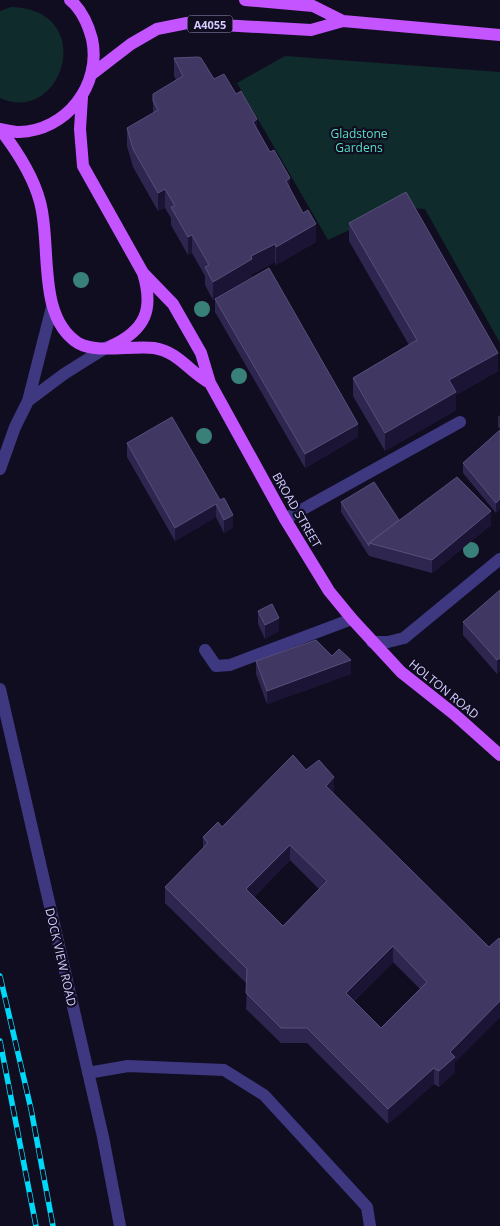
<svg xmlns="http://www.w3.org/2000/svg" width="500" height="1226" viewBox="0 0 500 1226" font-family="'Open Sans',sans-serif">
<rect width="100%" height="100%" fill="#110d21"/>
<path fill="#102b2b" d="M11,7C99,9 63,127 0,98V11Z
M285,56L500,72V343L425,209L398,207L328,240L237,83Z"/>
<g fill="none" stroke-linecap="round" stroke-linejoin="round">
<path stroke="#3d3880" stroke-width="12" d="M28,401L64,374L107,347
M0,469L15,427L28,401L52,307
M285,519L460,422
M372,642H388L404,638L500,559
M205,650L216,666L230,665L352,619
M0,689L103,1137L120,1226
M88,1073L128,1066L224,1070L264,1095L367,1207L370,1226"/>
<path stroke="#c454ff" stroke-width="12" d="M245,0L313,6L343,21
M92,74L131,44L157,29L187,23L311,30L343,21L500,35
M82,97L80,129L83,166L143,273C154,309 146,330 111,346
M0,129C17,151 33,175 40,202C52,245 36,316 78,343C97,354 132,345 154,348C179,352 189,372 210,383
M0,129C6,130 13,132 19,132C66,131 102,85 92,39C88,24 82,10 70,0
M143,273L173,304L201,353L210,383L285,519L329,591L352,619L401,672L454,714L500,755"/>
<defs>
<path id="rail" d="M0,976L31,1109L53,1226
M0,1041L36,1226"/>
</defs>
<use href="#rail" stroke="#00d8f8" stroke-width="5.5"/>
<use href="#rail" stroke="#110d21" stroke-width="4" stroke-dasharray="11" stroke-linecap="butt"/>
</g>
<g fill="#398079">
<circle cx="81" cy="280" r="8"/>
<circle cx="202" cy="309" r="8"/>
<circle cx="239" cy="376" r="8"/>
<circle cx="204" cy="436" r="8"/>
<circle cx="471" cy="550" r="8"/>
</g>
<path fill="#2e264f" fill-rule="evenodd" d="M174,58L214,79L257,129L290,190L316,242L276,265L275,262L252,274L213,300L205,285V276L192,253L188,255L171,225V218L165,208L158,211L133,167L127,146V128L153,114V101L176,80L174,76Z
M349,223L498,371L456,395V410L385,451L353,396V378L409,345L349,241Z
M215,299L358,437L305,468L215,312Z
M500,415V429L498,427V417Z
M172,417L233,528L224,533L216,517L175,541L127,457V443Z
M500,430V509L496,513L463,473V463Z
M341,502L399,520L491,525L432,573L369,556L341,512Z
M500,590L497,674L463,635V622Z
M258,611L279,631L265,639L258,624Z
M332,656L351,674L267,704L256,674V661Z
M306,770L334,792L333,794L489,947L500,939V1017L455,1062V1072L439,1087L434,1084L388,1124L307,1043H281L246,1009L247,984L165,903V887L203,848V837L222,827ZM290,860L319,889L283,926L254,897ZM393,962L420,989L381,1028L354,1001Z"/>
<path fill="#1b1435" d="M257,119V138L253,122Z
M290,178V197L286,181Z
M165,189V208L158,211V193Z
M316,224V242L276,265V247Z
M192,235V253L188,255V237Z
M275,244V262L252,274V277L213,300V282L251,256Z
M498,353V371L456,395V410L385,451V433L449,380Z
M358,424V437L305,468V454Z
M500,499V509L496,513V503Z
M216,504V517L175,541V528Z
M491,511V525L432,573V560Z
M233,515V528L224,533V520Z
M279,618V631L265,639V625Z
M500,658V671L497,674V660Z
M351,660V674L267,704V691Z
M334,777V792L326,802V786Z
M290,845V860L246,905V889Z
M393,946V962L346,1008V993Z
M500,1001V1017L455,1062V1072L439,1087V1071L450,1052Z
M434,1068V1084L388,1124V1109Z"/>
<path fill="#403862" stroke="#574f7b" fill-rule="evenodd" d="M198,57L201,58L214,79L224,74L236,94L241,91L257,119L253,122L270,152L274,150L290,178L286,181L303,213L308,210L316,224L276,247L275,244L251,256L252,259L213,282L205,267L209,265L192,235L188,237L171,207L175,206L165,189L158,193L133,149L127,128L158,110L153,101V94L183,76L174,58Z
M406,192L498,353L449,380L456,392L385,433L353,378L417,340L349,223Z
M269,268L358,424L305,454L215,299Z
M172,417L220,500L224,498L233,515L224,520L216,504L175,528L127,443Z
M500,430V499L496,503L463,463Z
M457,477L491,511L432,560L369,543Z
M374,482L399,520L369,543V546L341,502Z
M500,590V658L497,660L463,622Z
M272,604L279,618L265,625L258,611Z
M316,640L332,656L339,649L351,660L267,691L256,661Z
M293,755L306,770L319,760L334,777L326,786L489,947L499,938L500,939V1001L450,1052L455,1057L439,1071L434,1068L388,1109L307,1028H281L246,993L247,969L165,887L208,843L203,837L218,822L222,827ZM290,845L327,881L283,926L246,889ZM393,946L427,982L381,1028L346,993Z"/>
<g text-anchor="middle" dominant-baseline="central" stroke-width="4.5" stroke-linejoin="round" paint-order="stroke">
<rect fill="#110d21" stroke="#9a93bc" stroke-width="1" x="187.5" y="15.5" width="45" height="17" rx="4"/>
<g font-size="11" font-weight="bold" fill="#d4cdff">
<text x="210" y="24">A4055</text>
</g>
<g font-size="12" fill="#59dfc1" stroke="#110d21">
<text x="359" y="133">Gladstone<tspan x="359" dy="14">Gardens</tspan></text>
</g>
<g font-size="12" fill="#d4cdff" stroke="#110d21">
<text transform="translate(297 510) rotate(60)">BROAD STREET</text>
<text transform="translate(444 689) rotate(39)">HOLTON ROAD</text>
<text transform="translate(61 957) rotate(77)">DOCK VIEW ROAD</text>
</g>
</g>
</svg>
